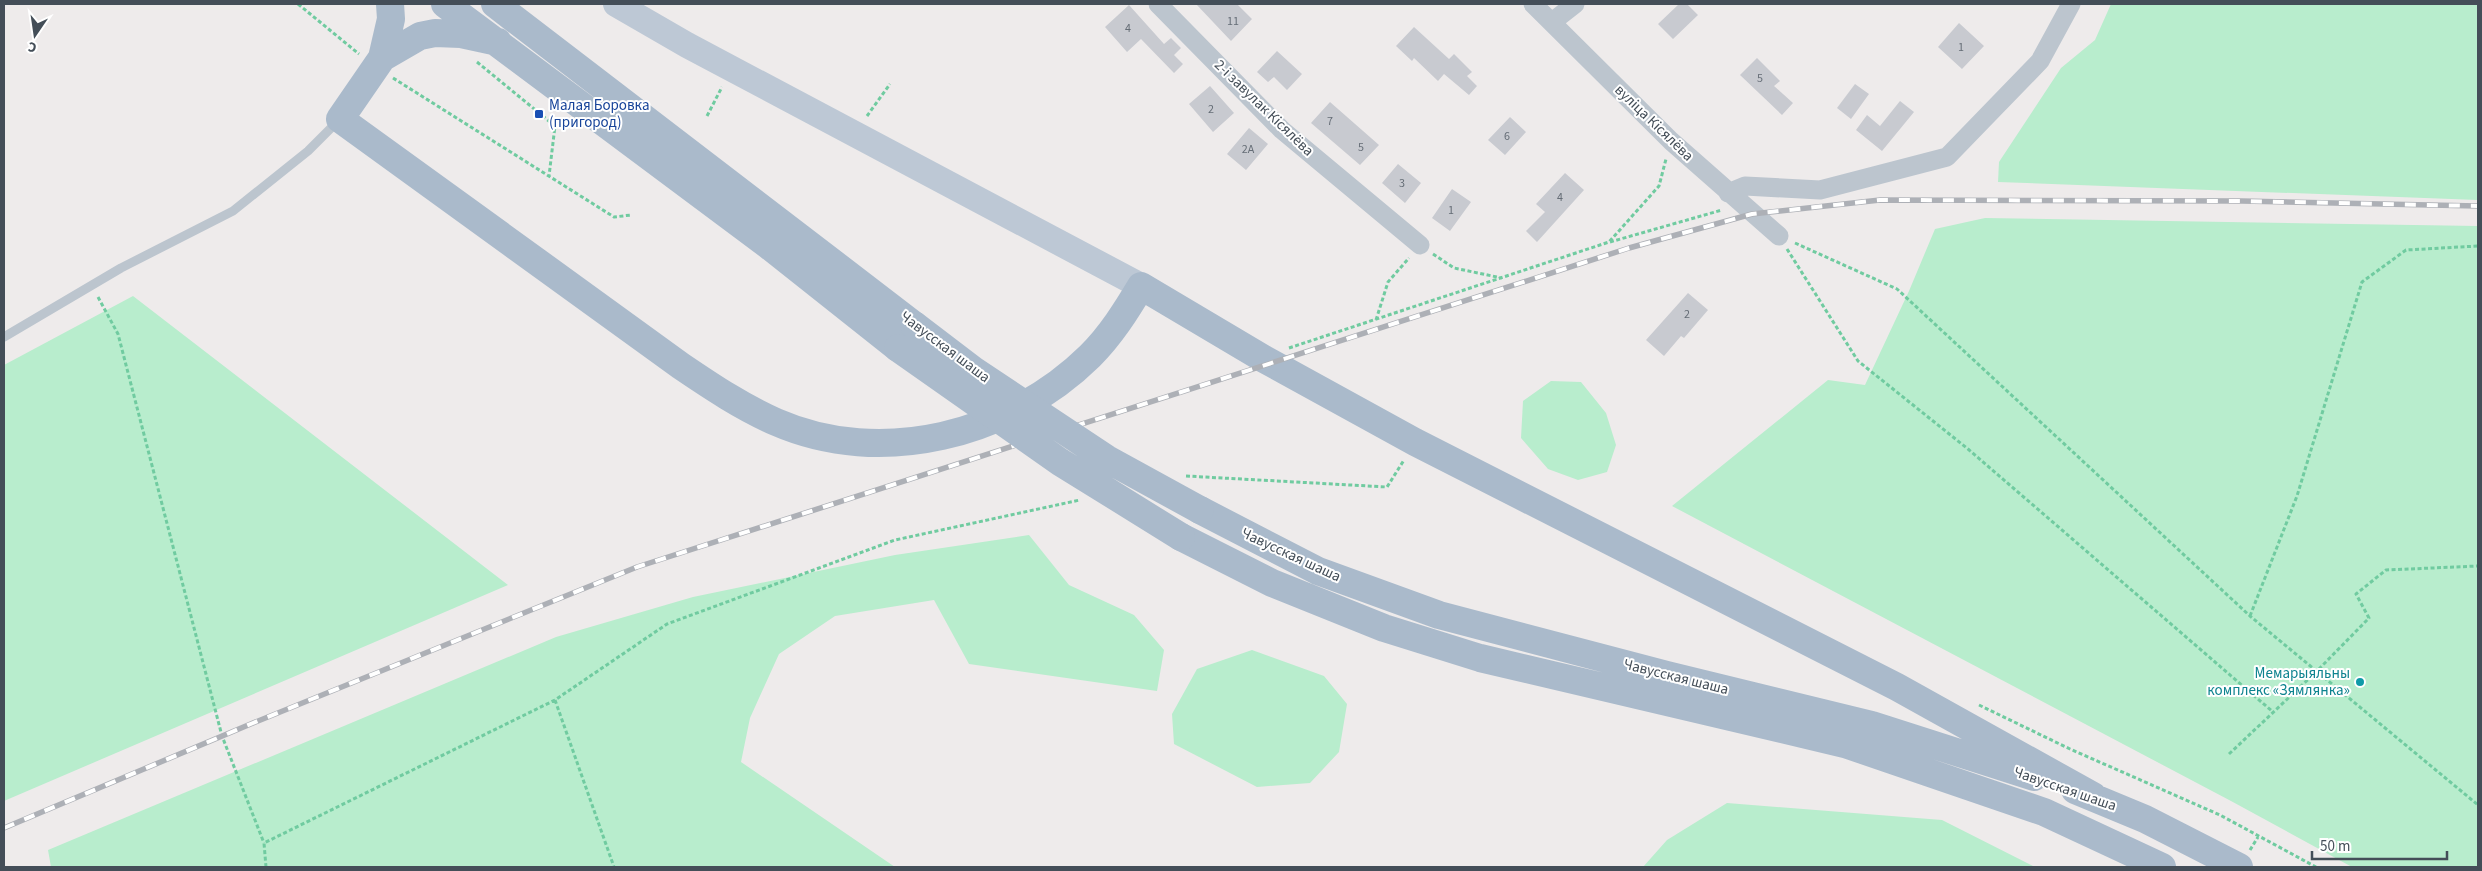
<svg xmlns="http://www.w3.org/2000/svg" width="2482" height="871" viewBox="0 0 2482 871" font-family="'Source Sans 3',sans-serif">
<rect width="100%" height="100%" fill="#eeebeb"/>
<path fill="#b8edcd" d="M2111,4H2478V200L1998,182L1999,162L2061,68L2095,40Z
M1985,218L2478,226V867H2352L2231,801L1672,506L1828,380L1865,385L1909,291L1935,229Z
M133,296L508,585L4,801V365Z
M1551,381L1581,382L1606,413L1616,445L1607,472L1578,480L1548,469L1521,438L1523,401Z
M1029,535L1069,585L1134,615L1164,650L1157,691L969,664L934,600L835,616L779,654L750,718L741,762L895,867H51L48,850L556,637L693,597L895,555Z
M1252,650L1324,676L1347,704L1339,752L1310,783L1257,787L1174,744L1172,714L1197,669Z
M1727,803L1942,820L2035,867H1643L1667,840Z"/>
<path fill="#c8cad0" d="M1196,4H1237L1252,19L1231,41Z
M1679,4H1687L1698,15L1673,39L1658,24Z
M1129,5L1164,44L1171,38L1181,48L1174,55L1183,64L1174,73L1141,39L1127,52L1105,27Z
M1959,23L1984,46L1962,69L1938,47Z
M1414,27L1449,59L1454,54L1472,72L1467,76L1477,86L1469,95L1444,74L1438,81L1414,58L1412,61L1396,46Z
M1277,51L1302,74L1287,90L1274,77L1268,82L1257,72Z
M1757,58L1780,81L1774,86L1793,103L1782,115L1740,75Z
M1855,84L1869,94L1851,119L1837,108Z
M1210,86L1234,113L1213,132L1189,104Z
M1900,101L1914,112L1882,151L1856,130L1867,115L1880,126Z
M1330,102L1379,145L1360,165L1311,123Z
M1510,117L1526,132L1505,155L1488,140Z
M1249,128L1268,144L1246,170L1227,154Z
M1398,164L1421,183L1405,203L1382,183Z
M1565,173L1584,190L1537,242L1526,231L1545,212L1536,204Z
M1452,189L1471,202L1450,231L1432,218Z
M1688,293L1708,310L1684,338L1681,336L1664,356L1646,340Z"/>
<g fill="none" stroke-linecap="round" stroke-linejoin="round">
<path stroke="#70cba0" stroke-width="3" stroke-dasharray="4 2.5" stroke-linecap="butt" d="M298,4L359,54
M477,62L555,126L549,176
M393,78L614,217L631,215
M707,116L722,87
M867,116L890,84
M1610,242L1722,210
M1795,243L1897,289L2250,616L2478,805
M1787,249L1858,361L1968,449L2273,712
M1433,254L1454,268L1502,278
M98,297L118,334L222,736L264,843
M1376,320L1388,282L1409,258
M1289,348L1609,242L1659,186L1666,159
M1186,476L1387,487L1404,460
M2250,616L2297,496L2362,282L2406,250L2478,246
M555,700L614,867
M1979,705L2070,749L2220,815L2316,867
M2229,754L2316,672L2369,618L2356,594L2386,570L2478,566
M2250,850L2258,837
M266,867L264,843L555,700L667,624L895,540L1080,500"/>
<path stroke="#bcc5ce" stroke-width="9" d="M4,337L121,268L233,211L308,151L338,121"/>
<path stroke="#bcc5ce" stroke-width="19" d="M1158,4L1282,130L1420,245
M1533,4L1671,141L1779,236
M1552,22L1575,4
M1728,193L1745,186L1820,190L1947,157L2040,61L2071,4"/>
<path stroke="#bdc8d5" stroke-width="26" d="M616,4L687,45L1141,286"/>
<path stroke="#aabacb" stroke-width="28" d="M445,4L768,245L898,348
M495,4L914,325
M498,42L461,34L435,33L420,36L382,58L340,119L681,366C712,387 742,407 776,422C881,468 1010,435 1090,356C1111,335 1126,311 1141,286L1264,359L1415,442L1897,687L2093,796
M382,58L391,19L390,4
M1200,510L1318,571L1439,615L1667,675L1872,725L2034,777
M1181,537L1272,583L1384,628L1480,658L1845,744L2044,812L2162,867
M2075,790L2145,819L2239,867"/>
<defs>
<path id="rail" d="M4,828L253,723L637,567L1629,248L1752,214L1880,200L2242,201L2478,206"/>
</defs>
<use href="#rail" stroke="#adb0b6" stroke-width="5.5"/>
<use href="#rail" stroke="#fff" stroke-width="4" stroke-dasharray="11" stroke-linecap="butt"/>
<path stroke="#aabacb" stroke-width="28" d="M914,325L973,370L1107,459L1200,510
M898,348L1060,462L1181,537"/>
</g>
<rect fill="#1a4fb4" stroke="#fff" stroke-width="2" x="534" y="109" width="10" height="10" rx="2.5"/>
<circle fill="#0f9aa8" stroke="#fff" stroke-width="2" cx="2360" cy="682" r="5"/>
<g text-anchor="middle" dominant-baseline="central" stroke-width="4" stroke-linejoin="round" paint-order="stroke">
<g font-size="12" fill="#656d76">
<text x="1233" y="21">11</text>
<text x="1128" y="28">4</text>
<text x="1961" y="47">1</text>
<text x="1760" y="78">5</text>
<text x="1211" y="109">2</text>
<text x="1330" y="121">7</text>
<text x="1507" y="136">6</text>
<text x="1361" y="147">5</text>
<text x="1248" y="149">2А</text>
<text x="1402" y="183">3</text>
<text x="1560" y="197">4</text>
<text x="1451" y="210">1</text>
<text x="1687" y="314">2</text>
</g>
<g font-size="15" fill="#164399" stroke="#fff" text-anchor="start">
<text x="549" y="105">Малая Боровка<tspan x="549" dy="17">(пригород)</tspan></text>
</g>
<g font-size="15" fill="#444e58" stroke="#fff">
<text transform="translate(1264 108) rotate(44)">2-і завулак Кісялёва</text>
<text transform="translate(1654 123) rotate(44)">вуліца Кісялёва</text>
<text transform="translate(945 347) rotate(37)">Чавусская шаша</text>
<text transform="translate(1291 555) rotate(25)">Чавусская шаша</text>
<text transform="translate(1676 677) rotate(14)">Чавусская шаша</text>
<text transform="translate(2065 789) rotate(19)">Чавусская шаша</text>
</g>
<g font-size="15" fill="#0d838f" stroke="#fff" text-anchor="end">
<text x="2350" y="673">Мемарыяльны<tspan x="2350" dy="17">комплекс «Зямлянка»</tspan></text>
</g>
</g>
<rect width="2482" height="871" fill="none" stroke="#444e58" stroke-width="10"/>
<g transform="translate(35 35) rotate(193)" stroke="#ffffff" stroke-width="4" paint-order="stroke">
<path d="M0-4L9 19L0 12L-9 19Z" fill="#444e58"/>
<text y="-8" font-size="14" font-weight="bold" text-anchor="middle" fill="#444e58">С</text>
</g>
<path d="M2312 851v8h135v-8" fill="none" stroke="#444e58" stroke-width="2.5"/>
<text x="2320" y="851" font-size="15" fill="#444e58" stroke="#ffffff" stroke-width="4" paint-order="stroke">50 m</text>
</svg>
